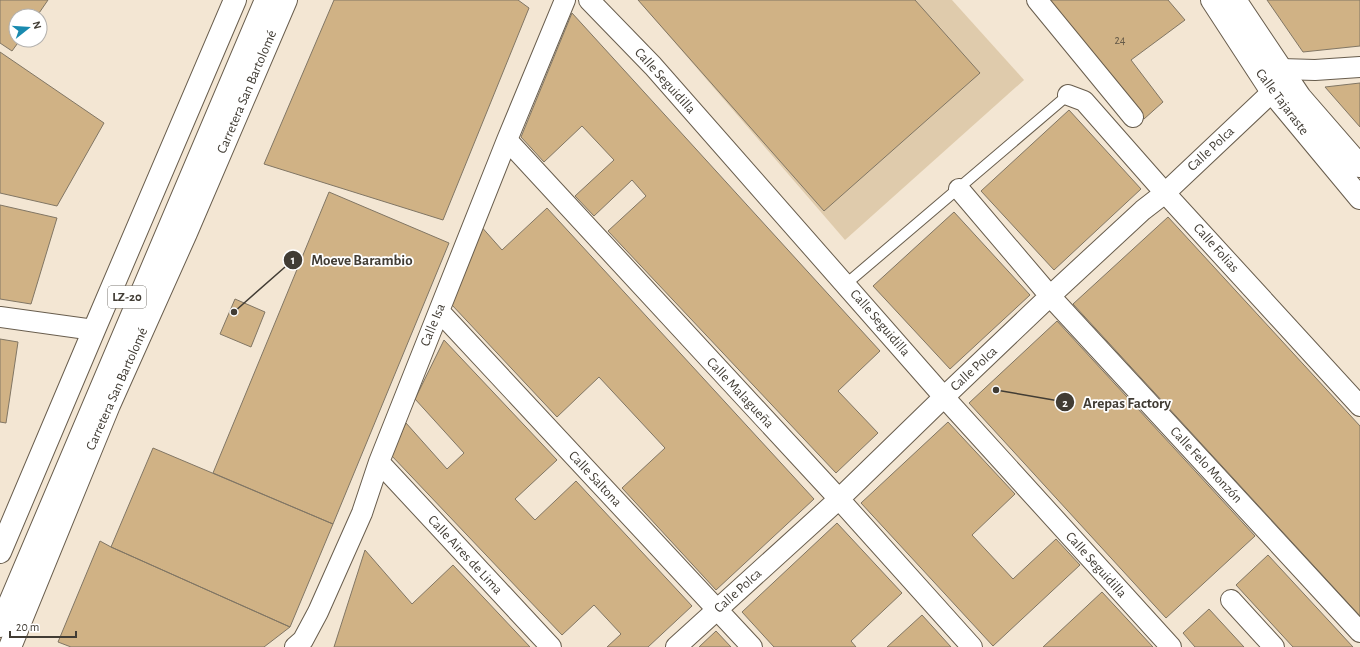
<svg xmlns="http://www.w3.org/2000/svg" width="1360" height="647" viewBox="0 0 1360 647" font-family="'Alegreya Sans',sans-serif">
<rect width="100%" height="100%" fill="#f3e6d3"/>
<path fill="#dfcbac" d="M638,0H952L1024,80L845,240Z"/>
<path fill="#d0b285" stroke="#817664" d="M0,0H48L37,16H16V40H20L12,51L0,43Z
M334,0H518L529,8L443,220L264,164Z
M638,0H915L980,73L824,211Z
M1049,0H1168L1185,20L1131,60L1163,102L1144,119Z
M1267,0H1360V46L1303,52Z
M572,13L880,351L838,391L878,433L836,473L608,231L646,196L632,180L594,216L575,196L614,160L582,126L544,162L521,137Z
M0,52L104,123L57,206L0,193Z
M1360,83V127L1325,87Z
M1069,110L1141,189L1054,270L981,191Z
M329,192L449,243L333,524L213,473Z
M0,205L57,218L31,304L0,299Z
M547,208L814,499L716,590L622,488L665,448L599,377L557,417L452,305L479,224L502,250Z
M954,212L1030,295L950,369L873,286Z
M1168,217L1360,426V616L1073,304Z
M235,299L265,312L251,347L220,334Z
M1057,321L1255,536L1166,618L969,403Z
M0,339L18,342L6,423L0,422Z
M444,340L557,460L515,499L535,520L576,481L692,606L648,647H607L621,634L594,605L562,635L391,455L406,423L447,469L464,453L415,399Z
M948,422L1015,494L972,535L1013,579L1056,539L1080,565L993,646L861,503Z
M153,448L333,524L290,627L111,547Z
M837,523L902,593L851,641L856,647H774L742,612Z
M100,541L111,547L290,627L264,647H71L58,642Z
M365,550L412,604L453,565L530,647H334Z
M1268,555L1353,647H1293L1236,585Z
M1102,592L1153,647H1043Z
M1209,609L1244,647H1195L1183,633Z
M922,615L951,647H887Z
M716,631L731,647H699Z"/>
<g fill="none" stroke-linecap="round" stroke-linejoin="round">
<defs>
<path id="lane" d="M846,284L1068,95"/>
<path id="street" d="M589,0L653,66L944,397L1171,647
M1037,0L1133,117
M1281,69L1315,70L1360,67
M1068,95L1084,101L1165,193L1360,406
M507,140L839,499L972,647
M959,189L1050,296L1360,632
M439,311L752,647
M0,317L94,330
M379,462L551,647
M1231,600L1274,647
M295,647L303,640L318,612L362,513L379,462L439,311L507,140L565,0
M676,647L839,499L944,397L1050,296L1143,210L1165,193L1272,92"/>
<path id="secondary" d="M1212,0L1272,92L1360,198
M1235,0L1300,97L1360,166
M0,552L94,330L235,0
M10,647L109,405L186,233L286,0"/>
<path id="primary" d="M0,626L266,0"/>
</defs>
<use href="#lane" stroke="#685d4d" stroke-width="12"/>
<use href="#street" stroke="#685d4d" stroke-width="22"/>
<use href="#secondary" stroke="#685d4d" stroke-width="24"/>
<use href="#primary" stroke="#685d4d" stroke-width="24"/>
<use href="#lane" stroke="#fff" stroke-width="10"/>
<use href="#street" stroke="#fff" stroke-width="20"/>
<use href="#secondary" stroke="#fff" stroke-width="22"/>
<use href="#primary" stroke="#fff" stroke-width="22"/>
</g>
<g text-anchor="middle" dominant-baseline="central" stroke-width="3.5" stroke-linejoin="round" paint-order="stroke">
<g font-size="12" fill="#655a48">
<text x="1120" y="40">24</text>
</g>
<rect fill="#fff" stroke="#7a7671" stroke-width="1" x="108" y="286" width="38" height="22" rx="3"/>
<g font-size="13" font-weight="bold" fill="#413c34">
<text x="127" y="297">LZ-20</text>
</g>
<g font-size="14" fill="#413c34" stroke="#fff">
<text transform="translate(665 81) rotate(48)">Calle Seguidilla</text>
<text transform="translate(247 92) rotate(-67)">Carretera San Bartolomé</text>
<text transform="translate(1282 102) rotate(53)">Calle Tajaraste</text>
<text transform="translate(1211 149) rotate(-43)">Calle Polca</text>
<text transform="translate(1216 248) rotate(48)">Calle Folias</text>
<text transform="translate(880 323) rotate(49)">Calle Seguidilla</text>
<text transform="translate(433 325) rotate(-68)">Calle Isa</text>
<text transform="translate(974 369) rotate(-43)">Calle Polca</text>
<text transform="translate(117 389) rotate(-66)">Carretera San Bartolomé</text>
<text transform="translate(740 393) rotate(47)">Calle Malagueña</text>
<text transform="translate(1206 465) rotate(47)">Calle Felo Monzón</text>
<text transform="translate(595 479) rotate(47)">Calle Saltona</text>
<text transform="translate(465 555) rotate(47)">Calle Aires de Lima</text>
<text transform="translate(1096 565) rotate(48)">Calle Seguidilla</text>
<text transform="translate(738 591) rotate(-42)">Calle Polca</text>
</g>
</g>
<path fill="none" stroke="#413c34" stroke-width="1.5" d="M234 312L293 260M996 390L1065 402"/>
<g fill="#413c34" stroke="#fff" stroke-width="1.5">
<circle cx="234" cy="312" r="4"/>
<circle cx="996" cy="390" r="4"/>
<circle cx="293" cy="260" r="10"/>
<circle cx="1065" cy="402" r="10"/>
</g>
<g font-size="12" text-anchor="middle" font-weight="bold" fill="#fff">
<text x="293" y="264">1</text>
<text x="1065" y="407">2</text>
</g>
<g font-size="15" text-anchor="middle" font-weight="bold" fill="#413c34" stroke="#fff" stroke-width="3.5" stroke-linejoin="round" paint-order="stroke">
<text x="362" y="265">Moeve Barambio</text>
<text x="1127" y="408">Arepas Factory</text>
</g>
<g transform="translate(28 28) rotate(73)"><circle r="19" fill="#ffffff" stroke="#b3b1ae"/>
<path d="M0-3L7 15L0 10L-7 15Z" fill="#198aaf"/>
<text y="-6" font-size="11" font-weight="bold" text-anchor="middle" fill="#413c34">N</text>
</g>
<path d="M10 631v6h66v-6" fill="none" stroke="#413c34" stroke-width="2"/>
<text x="16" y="631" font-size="12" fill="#413c34" stroke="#ffffff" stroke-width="3" paint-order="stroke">20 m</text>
</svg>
